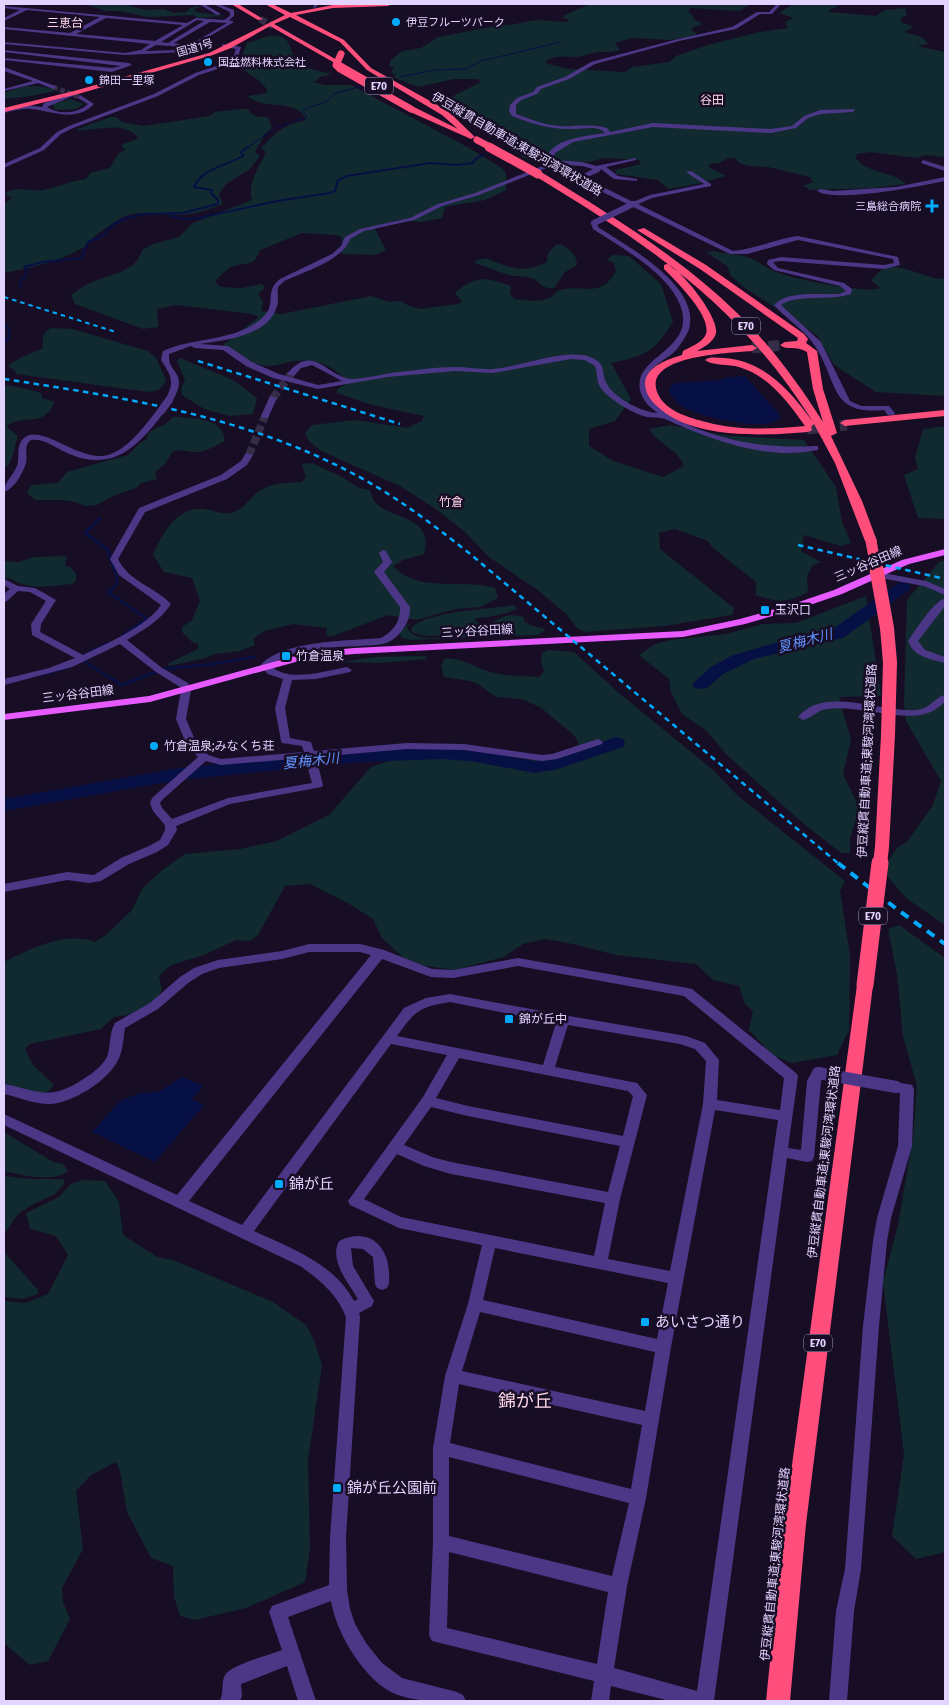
<svg xmlns="http://www.w3.org/2000/svg" width="949" height="1705" viewBox="0 0 949 1705" font-family="'Fira Sans Condensed','Noto Sans JP',sans-serif">
<rect width="100%" height="100%" fill="#170e26"/>
<path fill="#102a30" d="M85,4H124L144,10L164,9L173,13L187,12L190,8L198,6L200,7L194,9L196,12L226,16L197,18L194,15L148,17L119,11H106Z
M590,4H751L739,11L691,8L688,11L694,17L693,19L703,24L692,28V31L697,33L696,35L671,40L632,38L615,43L620,50C610,53 601,51 592,53C587,54 582,57 576,57C566,57 555,54 545,62L548,64L570,69L625,72L632,67L669,62L676,56L708,45L760,32L788,28L785,22L794,18L779,13L793,4H833L837,7L831,9L829,12L876,16L885,10L905,8L907,15L902,17L901,22L914,27L904,32C913,35 922,34 928,44L917,46L945,52V157L925,155L916,158L870,152L857,154L856,159C871,175 893,171 906,184L872,188L811,190L803,186L813,182L810,177L768,167L750,166L741,164L734,158H728L719,163L709,164L710,168L726,176L697,184L668,189L658,180L616,174L615,170L641,164L639,160L603,158L590,162L537,161L526,159L489,133L463,119L453,101V96L479,83L480,81L478,79H454L418,87L393,77L396,75L391,73L394,68L389,66L391,60L402,51L421,48L438,37L501,25C513,26 525,21 537,20C547,20 556,22 566,22L570,20L563,18L565,15Z
M269,36C295,33 288,54 298,62C307,70 321,71 332,74L320,77L314,82L324,85H351L471,149L503,169L506,174V190L485,200L445,207L442,218L420,222L398,220L374,227L386,250L375,255L342,254V237L336,235L302,233L260,250C253,269 245,261 231,267C225,270 220,277 215,281L220,287L242,288L261,284L265,287L258,294L263,302L261,311L281,314L371,296L389,302L401,301L409,306L421,309L457,304L462,302L455,293C475,275 486,277 511,286L510,293L514,299C525,300 539,303 549,298C553,297 555,292 558,291C582,282 599,301 616,271L614,263L607,260L612,255L629,256L661,284L673,322C653,353 647,355 611,363L631,399L615,421L589,429V446L613,461L663,477L684,466C678,449 659,445 649,429L670,425L729,436L804,440L836,487L842,522L851,543L841,546L804,535L801,551L821,562L813,565L807,576L808,592C787,603 778,603 756,595V582L713,548L708,541L675,529L659,533L660,549L734,608L732,615L664,626L585,632L577,628L566,614L539,591L489,557L465,532L436,509L400,486L321,451L309,441L305,433L312,425L356,420L407,428L422,421L424,416L372,405L337,393V389L349,383C334,366 317,358 294,361C287,362 279,365 271,366C259,367 235,356 224,350V344L259,317L252,314L176,305L157,309L158,327L143,329L75,304L71,295C76,291 82,287 88,284C107,274 136,274 142,250L153,244L179,237L193,223L252,200C247,184 259,167 266,152L261,148C276,132 284,125 306,120C297,97 264,112 248,96L267,93V89L257,79L245,71L247,65L241,58L247,43Z
M25,86C35,86 46,87 55,89L53,90L55,91L31,96L4,99V93Z
M70,99L84,104L76,109L55,110L53,104Z
M241,109H248C252,117 259,117 268,117L272,128L265,134L255,152L260,156L250,169L226,184L219,194L223,204C210,209 197,214 182,215C164,215 143,210 125,216C120,218 98,233 94,237C91,240 90,243 87,245C61,262 33,267 4,273V204L12,198L5,194C15,185 31,192 43,190C57,187 71,181 86,179L90,173L110,168L118,154L125,150L121,145L139,138C121,119 97,132 75,130L110,117H116L122,122L144,126L210,116L215,112Z
M561,244C569,250 577,254 577,265L565,272L554,288C542,289 542,284 534,279C528,276 520,276 514,276C500,274 489,266 476,264L475,261L486,258C509,268 524,274 547,262L548,253L556,245Z
M714,251C725,254 734,254 744,256C757,259 766,269 779,273C795,279 866,294 880,288L871,280C875,277 879,271 883,269C899,261 927,280 945,279V396L876,392L834,365L817,335L745,288L731,276L727,266L706,252Z
M51,328L72,329L148,351L156,358L166,380C163,389 157,391 149,392L16,374L14,370L8,366C18,357 31,354 43,348C42,340 42,332 51,328Z
M180,358L233,380L257,398L253,414L230,416L204,409L182,395L181,389L185,380L177,361Z
M4,385C13,386 35,390 42,394V398L55,402C42,429 27,413 6,426L18,436C14,447 14,461 5,468Z
M173,417C178,416 183,418 189,418C205,419 223,422 225,441C214,446 206,453 194,452C186,452 182,449 173,451L165,464L155,472L157,479L141,483L136,488L115,495L97,505L85,506L75,502L61,500H35L27,493L31,485L58,483L67,472L128,455L140,443L147,439L148,433C156,427 166,426 173,417Z
M945,426V519L918,518L904,475L918,469L915,458L923,429Z
M312,463L342,477L359,488L370,490C371,493 372,498 374,501C388,520 435,514 424,554L403,560L393,566C418,594 463,578 495,588L498,598L480,607L455,609L417,620L388,615L333,636H328L326,634L327,628L293,624L264,631L253,639L255,645L240,651L215,654L206,658L168,666L169,663L198,649V644L192,642L182,632V627L192,620L200,601L192,578L164,572L153,555C162,534 177,506 204,509C214,510 224,516 234,512C245,508 251,496 261,490C273,482 289,483 302,482L306,477L302,464Z
M65,556L67,558L65,562L66,566L72,568V570L76,573V581L72,584C49,586 30,591 9,578L4,579V561L18,562L34,557Z
M945,560V925L906,898L887,876L889,859L898,847L907,842L933,805L941,781L906,721L904,704L907,600L939,562Z
M866,596L881,696L839,697L851,740L843,774L856,801L858,814L850,838V853H841L799,820L726,754L707,731L682,714L671,692L669,679L639,655L655,644L671,640L726,634L763,624L796,623Z
M514,605L517,609C506,614 488,618 476,618L475,621L481,624L480,625C461,631 431,642 412,632L411,629C422,611 492,609 514,605Z
M512,615L524,617V621L532,626L546,629L538,635L411,640L402,638L399,633L408,624H410L407,627C414,648 464,634 480,628C492,624 499,616 512,615Z
M548,650L574,652L620,694L712,769L737,795L845,881L840,891L850,956L849,1030L837,1055L792,1063L772,1055L749,1030L753,1011L745,1004L739,986L713,980L696,964L616,955L573,944L545,939L523,944L504,957L454,970L427,966L408,961L396,951L382,938L373,919L351,905L310,884L285,886L258,935L250,941L236,940L204,955L171,965L159,976L162,990L155,1001L128,1015L114,1017L101,1029L30,1044L25,1049L33,1065L54,1085L45,1094L4,1085V962C30,949 65,931 95,942L107,934L132,910L142,889L161,871L185,854L240,849L277,841L329,815L371,767L424,749H466L502,758L551,760L579,744L574,735L540,707L521,699L496,697L478,684L470,681L444,677L441,666L445,658C462,658 474,667 490,672C506,676 524,676 540,677L544,671L541,663L542,653Z
M425,656L427,659L378,663L341,662L376,657Z
M899,925L945,958V1552L916,1559L892,1536L904,1455L883,1282L898,1225L913,1137L917,1086L903,1036L897,974L888,929Z
M4,1132L53,1162L63,1164L68,1171C55,1183 19,1175 4,1171Z
M4,1176L30,1179H63L65,1183L55,1194L32,1205L18,1214L4,1234Z
M82,1180L105,1181L119,1202L123,1235L157,1257L173,1260L273,1302L306,1325L314,1340L322,1365L308,1460L310,1549L305,1582L246,1608L195,1620L180,1616L174,1597L173,1566L151,1558L127,1512L120,1471L116,1462L91,1475L76,1491L83,1549L62,1588L63,1602L70,1619L48,1661L30,1665L4,1643V1301L26,1303L48,1294L68,1255L56,1236L30,1229L26,1213L59,1197L71,1184Z
M4,1252L38,1290V1294L23,1299L4,1297Z"/>
<path fill="#071045" d="M745,376L779,414L780,418C768,433 703,417 687,409C679,405 672,399 669,390L671,385L677,383L721,380L723,378Z
M182,1077L203,1086L192,1099L204,1105L155,1162L92,1132L120,1101L140,1093L158,1092Z"/>
<g fill="none" stroke-linecap="round" stroke-linejoin="round">
<path stroke="#071045" stroke-width="1" d="M400,77L435,70L465,69L481,61L561,42
M247,148L276,128L307,117L302,110L328,101L333,94L362,86"/>
<path stroke="#071045" stroke-width="2" d="M172,213L170,216L185,219L198,218L277,201L330,193L335,191L338,180L347,176L430,163L456,165L473,163L475,159L483,155
M21,288L20,281L25,277L27,270L24,267L43,262L81,258L88,242L102,236L114,224L127,218L145,214L183,213L218,204V200L211,193L212,190L194,187C203,168 226,166 243,156L241,152L248,147
M4,323L9,330V334"/>
<path stroke="#071045" stroke-width="2.5" d="M4,344L9,337V333
M100,518L85,533L108,550C109,557 119,579 117,583C116,586 111,589 108,592L147,619L124,634
M82,656L108,643
M83,661L122,685L158,671
M164,669L213,664L254,657
M40,675L70,667"/>
<path fill="#071045" fill-rule="evenodd" d="M903,582L909,584L911,587L909,590L843,638L754,659L723,674L707,688L701,689L695,688L692,684L711,667L731,656L764,646L831,630L897,584Z
M616,737L623,739L625,743L623,747L558,769L535,773L470,761L442,759L359,762L179,780L4,811V799L179,768L359,750L442,747L470,749L535,761L548,760Z"/>
<path stroke="#352c47" stroke-width="5" stroke-dasharray="5 2.5" stroke-linecap="butt" d="M53,87L80,97"/>
<path stroke="#352c47" stroke-width="8" stroke-dasharray="8 4" stroke-linecap="butt" d="M273,398L291,374
M249,455L265,416"/>
<path stroke="#352c47" stroke-width="7" stroke-dasharray="7 3" stroke-linecap="butt" d="M260,19L273,26"/>
<path stroke="#352c47" stroke-width="11" stroke-dasharray="11 5.5" stroke-linecap="butt" d="M752,348L785,345
M807,429L847,425"/>
<path fill="#4c3787" fill-rule="evenodd" d="M199,4H204L221,14L217,15Z
M213,4H218L234,10V16L229,20L234,22L183,52L125,55L4,44V42L125,53L141,50L150,44L4,29V27L70,33L100,17L27,10L4,21V18L20,10L4,8V6L187,23L196,18L224,20L230,16V12ZM106,18L183,25L155,41L76,34ZM197,20L204,21L168,43L161,42ZM210,22L227,23L188,46L174,43ZM156,45L186,47L182,50L145,51Z
M315,4H319L315,8L313,7Z
M777,4H781L772,14H760L736,29L679,41L595,64L569,79L541,89L537,94L521,100L516,105V114C530,119 544,125 559,126C575,127 591,123 607,128L610,132L653,123L771,129L792,126L804,116L820,110L855,109L853,112L821,114L808,118L796,128L771,133L653,127L573,142L555,153L553,160L582,162L596,166L636,158V160L606,167L618,176L637,179V181L614,179L601,169L599,172L585,178L633,202L650,195L704,184L686,172L691,171L711,184V186L652,198L638,204L733,251C755,249 776,239 798,236L898,257L900,265L884,269L781,261L773,262L778,268L844,283L852,289L851,294C832,301 794,294 781,305L821,342L850,401L861,406H889L895,413L894,415H888L884,410C829,415 839,383 815,346C805,330 786,319 774,305C788,290 819,295 839,294L846,291L840,286L774,270L767,264L768,260L781,257L884,265L894,263L893,259L798,240L747,254H730L580,181V176L593,169L582,166L552,164L549,167L479,195L442,206L414,220L364,231L350,239C343,260 304,272 284,281L278,287C277,293 279,300 277,306C269,336 225,340 200,344L228,346L252,362L279,374L318,385L342,381L312,365L301,368L294,376L287,374C313,343 325,375 350,379C361,380 386,373 399,372C418,370 437,367 455,367C468,367 481,370 493,369C520,367 566,348 590,357C608,364 600,371 607,384C613,397 643,413 658,413C649,407 642,400 640,390C633,357 692,351 682,311C673,275 622,248 593,229L591,223L594,221L597,223L598,227C627,246 701,286 689,329C687,335 681,344 677,349C668,360 648,365 646,381C643,417 723,439 750,443C772,447 794,447 815,446H818V450C766,461 712,440 665,419C660,417 653,418 647,417C633,414 605,397 599,385C597,380 597,372 595,366L585,360L571,359L493,373L455,371L387,377L318,389L273,378L246,366L223,350L195,348L191,346L169,354C167,374 190,371 172,402L165,400C175,382 172,377 161,360L163,351C194,337 236,342 262,318C278,304 263,293 280,279L332,254L341,246L345,237L360,229L410,218L438,204L475,193L545,165C548,160 547,154 551,150C564,137 588,136 605,133C599,125 583,129 574,129C552,130 533,124 512,116L509,111L510,105L517,98L533,92L537,87L565,77L591,62L678,39L732,27L757,12H769Z
M222,44L241,47L236,63L199,75L158,96L73,128L61,134L44,150L4,168V164L40,148L57,132L69,126L154,94L195,73L232,61L236,49L222,46Z
M4,50L129,63L132,65L112,72L4,60V58L112,68L121,66L4,52Z
M4,67L55,86L56,87L53,89L38,83L4,91V89L33,81L4,71Z
M73,92L75,95L47,107C58,115 78,114 88,104L78,98L80,95L94,104C76,123 52,111 31,109C22,108 13,111 4,113V109L24,105L42,107L44,103Z
M923,160L945,167V171L921,163Z
M945,177V181C920,186 837,203 817,191L820,189L833,191L896,187Z
M270,396L277,398L268,418H262L261,416Z
M158,409L165,411C137,448 111,475 63,451C53,446 43,438 31,440C23,446 28,454 26,463C23,473 14,489 4,492C4,482 13,476 17,466C20,457 16,448 22,440C40,419 80,466 111,454C131,446 145,425 158,409Z
M246,453L253,455L247,465L227,479L145,512L118,559C128,581 155,587 171,604C160,621 143,630 127,640L162,668L188,683L191,690L186,719L195,740L208,755L221,759L304,752L302,746L282,743L281,741L275,708L283,679L268,674L260,666C281,640 349,641 381,638C393,632 401,621 400,607L374,572L383,562L379,553L383,550L386,551L392,562L384,572L410,607C411,621 400,638 386,643C378,646 367,645 359,646C335,647 288,648 271,666C289,683 325,671 347,667L352,670L350,672L316,679L292,680L285,708L290,738L311,742L314,751L407,743L464,744L542,755L552,754L598,739L603,742L602,744L557,759L542,761L464,750L407,749L316,757L323,785L322,787L230,804L176,826L177,830L168,845L157,852L129,864L101,881L89,883L67,880L4,892V884L67,872L94,875L121,858L149,846L160,840L165,830V825L153,811L150,803L152,798L198,757L185,741L176,719L181,690L180,687L156,672L120,644L72,667L4,685V679L49,668L75,658L32,635L31,624L46,601L30,592L18,591L7,601L4,602V594L10,589L4,585V579L18,586L35,588L56,600L41,624L40,632L83,655C106,644 147,626 161,605L119,575L110,559L139,508L221,475L241,461ZM305,758L312,783L228,798L172,819L162,808L160,803L162,800L206,761L221,765Z
M878,572L926,581L945,589V595L924,586L875,577L873,575Z
M945,598V606L918,641L925,650L945,657V663C930,659 914,657 908,641C916,630 932,603 945,598Z
M945,695V702C939,707 933,712 925,714C899,721 858,705 827,709C817,710 812,718 803,720L798,717C827,683 887,717 922,709C930,707 936,697 945,695Z
M309,944H360L384,950L432,969L453,970L518,958L688,988L692,989L796,1073L798,1076L788,1148L801,1150L807,1081L813,1070L818,1068L823,1070L824,1073L821,1081L814,1157L812,1161L807,1162L787,1158L714,1701H670L611,1686L609,1701H591L594,1681L432,1641L429,1635L433,1542V1448L445,1376L468,1304L482,1245L399,1228L350,1205L348,1201L423,1097L447,1055L391,1044L254,1231C290,1248 334,1263 354,1301L358,1299C348,1282 329,1261 339,1241C367,1227 388,1244 389,1273C389,1279 390,1283 387,1288L382,1290L377,1288L375,1284L373,1257L363,1249L351,1248L353,1266L374,1301L372,1306L359,1313L360,1317L346,1537L347,1590L350,1609L355,1624L366,1643L382,1663L402,1678L457,1692L463,1695L466,1701C443,1703 420,1702 398,1695C366,1684 336,1633 331,1601L288,1617L316,1701H298L287,1666L241,1684L242,1696L240,1701H220C224,1692 221,1682 225,1675C231,1665 269,1655 282,1650L269,1612L272,1606L329,1585L330,1537L346,1317C337,1294 320,1280 300,1266L4,1125V1114L177,1195L371,955L360,952H309L282,959L219,968L202,974L188,983L158,1009L125,1028C123,1040 123,1052 117,1062C107,1081 71,1104 49,1104C34,1104 18,1097 4,1094V1084C41,1091 49,1102 85,1078C93,1073 102,1066 107,1057C111,1046 109,1033 115,1023L150,1003L180,977L194,968L218,960L282,951ZM382,959L431,977L453,978L518,966L684,996L784,1078L780,1110L717,1100L719,1060L705,1043L686,1036L563,1015L450,994L426,998L404,1008L242,1225L189,1201ZM450,1002L556,1023L543,1065L397,1036C415,1011 419,1007 450,1002ZM568,1025L680,1044L695,1049L706,1061L703,1104L670,1271L608,1259L620,1199L647,1095L637,1083L632,1082L555,1067ZM459,1058L628,1091L633,1096L623,1136L468,1106L436,1098ZM431,1107L468,1116L620,1146L608,1192L451,1162L432,1157L404,1145ZM715,1110L778,1120L697,1691L614,1668L627,1586L646,1498L671,1347ZM397,1154L424,1166L451,1174L605,1203L594,1256L401,1217L364,1199ZM495,1248L668,1283L657,1339L483,1300ZM480,1312L655,1352L645,1411L462,1371ZM459,1384L642,1425L631,1489L450,1443ZM449,1457L629,1503L612,1576L449,1536ZM449,1552L608,1592L597,1664L447,1628Z
M896,1082L912,1085L914,1089L912,1146L891,1218L887,1241L879,1326L861,1569L854,1611L847,1701H829L836,1611L845,1569L863,1326L873,1241L877,1218L898,1146L900,1093L891,1091L889,1087L891,1083Z"/>
<path fill="#e65aff" fill-rule="evenodd" d="M945,549V555L909,564L842,594L804,607L745,624L683,637L354,654L310,658L150,702L4,720V714L149,696L310,652L354,648L683,631L740,619L796,603L834,590L902,560Z"/>
<path fill="#ff4e7b" fill-rule="evenodd" d="M231,4H238L263,19L258,20Z
M265,4H272L291,13L333,5L391,4L388,6L333,8L296,15L344,40L371,68L448,111L475,137L471,139L408,111V107H414L458,129L442,115L367,70L340,42L290,17L274,24L379,84V86H375L270,26L231,48L213,55L78,94L4,112V108L74,91L209,53L285,15Z
M535,172H541C616,218 691,264 752,328C779,357 802,389 823,422L813,389L807,352C796,345 787,351 780,345L785,342L797,341L798,338L700,269L637,230L644,228L706,265L804,334L808,339L806,343L817,351L823,389L837,433L831,436L862,501L877,541L875,543L871,545L865,541L835,463L814,424L811,427L812,429L811,431L807,432C764,436 690,439 657,406C650,400 645,392 645,383C646,366 669,359 682,355L683,351C690,347 701,343 705,336C715,319 675,280 664,269V265L667,264C681,269 719,317 716,333C714,342 704,347 697,351L752,345L757,348L752,351C731,353 640,355 658,394C665,411 690,418 706,422C738,431 772,429 805,426C788,402 769,376 739,367C729,364 713,366 705,360C710,356 717,358 724,358C765,361 790,391 813,422C740,305 650,246 535,176Z
M945,410V416L845,426L840,423L845,420Z
M888,731L895,735L889,847L887,850H877L875,847L881,735Z
M865,979L871,981L873,985L806,1524L790,1701H766L784,1524L857,985L859,981Z"/>
<path stroke="#00abfe" stroke-width="2" stroke-dasharray="4.5 4" stroke-linecap="butt" d="M4,297L116,332"/>
<path stroke="#00abfe" stroke-width="2.5" stroke-dasharray="5.5 4.5" stroke-linecap="butt" d="M198,361L400,424
M4,379C122,397 243,416 350,472C393,494 431,523 469,553L839,864
M798,545L945,579"/>
<path stroke="#00abfe" stroke-width="4" stroke-dasharray="9 7" stroke-linecap="butt" d="M838,863L898,910L945,944"/>
<path stroke="#4c3787" stroke-width="6" d="M594,223L633,204"/>
<path stroke="#4c3787" stroke-width="8" d="M161,411L169,400"/>
<path stroke="#4c3787" stroke-width="12" d="M818,1073L896,1087"/>
<path stroke="#ff4e7b" stroke-width="7" d="M341,54L336,65L340,69L411,109
M477,140L492,148"/>
<path stroke="#ff4e7b" stroke-width="9" d="M489,147L538,174"/>
<path stroke="#ff4e7b" stroke-width="11" d="M871,541L876,568"/>
<path stroke="#ff4e7b" stroke-width="14" d="M876,567L887,628L890,662L888,735
M880,864L882,847"/>
<path stroke="#ff4e7b" stroke-width="17" d="M865,985L880,863"/>
</g>
<g fill="#00abfe" stroke="#170e26" stroke-width="2">
<circle cx="396" cy="22" r="5"/>
<circle cx="208" cy="62" r="5"/>
<circle cx="89" cy="80" r="5"/>
<path d="M929.5 198.5h5v5h5v5h-5v5h-5v-5h-5v-5h5z"/>
<rect x="760" y="605" width="10" height="10" rx="2.5"/>
<rect x="281" y="651" width="10" height="10" rx="2.5"/>
<circle cx="154" cy="746" r="5"/>
<rect x="504" y="1014" width="10" height="10" rx="2.5"/>
<rect x="274" y="1179" width="10" height="10" rx="2.5"/>
<rect x="640" y="1317" width="10" height="10" rx="2.5"/>
<rect x="332" y="1483" width="10" height="10" rx="2.5"/>
</g>
<g text-anchor="middle" dominant-baseline="central" stroke-width="5" stroke-linejoin="round" paint-order="stroke">
<g font-size="11" fill="#e2d3ff" stroke="#170e26" text-anchor="start">
<text x="406" y="22">伊豆フルーツパーク</text>
<text x="218" y="62">国益燃料株式会社</text>
<text x="99" y="80">錦田一里塚</text>
<text x="921" y="206" text-anchor="end">三島総合病院</text>
</g>
<g font-size="11" fill="#e2d3ff" stroke="#170e26">
<text transform="translate(195 48) rotate(-16)">国道1号</text>
</g>
<g fill="#170e26" stroke="#a598be" stroke-width="1">
<rect x="365" y="77.5" width="28" height="17" rx="4"/>
<rect x="732" y="317.5" width="28" height="17" rx="4"/>
<rect x="859" y="907.5" width="28" height="17" rx="4"/>
<rect x="804" y="1334.5" width="28" height="17" rx="4"/>
</g>
<g font-size="11" font-weight="bold" fill="#e2d3ff">
<text x="379" y="86">E70</text>
<text x="746" y="326">E70</text>
<text x="873" y="916">E70</text>
<text x="818" y="1343">E70</text>
</g>
<g font-size="12" fill="#ffd5e6" stroke="#170e26">
<text x="65" y="23">三恵台</text>
<text x="712" y="100">谷田</text>
<text x="451" y="502">竹倉</text>
</g>
<g font-size="12" fill="#e2d3ff" stroke="#170e26">
<text transform="translate(517 144) rotate(30)">伊豆縦貫自動車道;東駿河湾環状道路</text>
<text transform="translate(868 564) rotate(-23)">三ッ谷谷田線</text>
<text transform="translate(477 631) rotate(-3)">三ッ谷谷田線</text>
<text transform="translate(78 694) rotate(-7)">三ッ谷谷田線</text>
<text transform="translate(867 761) rotate(-87)">伊豆縦貫自動車道;東駿河湾環状道路</text>
<text transform="translate(824 1162) rotate(-83)">伊豆縦貫自動車道;東駿河湾環状道路</text>
<text transform="translate(775 1564) rotate(-84)">伊豆縦貫自動車道;東駿河湾環状道路</text>
</g>
<g font-size="12" fill="#e2d3ff" stroke="#170e26" text-anchor="start">
<text x="775" y="610">玉沢口</text>
<text x="296" y="656">竹倉温泉</text>
<text x="164" y="746">竹倉温泉;みなくち荘</text>
<text x="519" y="1019">錦が丘中</text>
</g>
<g font-size="14" font-style="italic" fill="#6192ff" stroke="#170e26">
<text transform="translate(805 641) rotate(-15)">夏梅木川</text>
<text transform="translate(311 761) rotate(-6)">夏梅木川</text>
</g>
<g font-size="15" fill="#e2d3ff" stroke="#170e26" text-anchor="start">
<text x="289" y="1184">錦が丘</text>
<text x="655" y="1322">あいさつ通り</text>
<text x="347" y="1488">錦が丘公園前</text>
</g>
<g font-size="18" fill="#ffd5e6" stroke="#170e26">
<text x="525" y="1401">錦が丘</text>
</g>
</g>
<rect width="949" height="1705" fill="none" stroke="#e2d3ff" stroke-width="10"/>
</svg>
